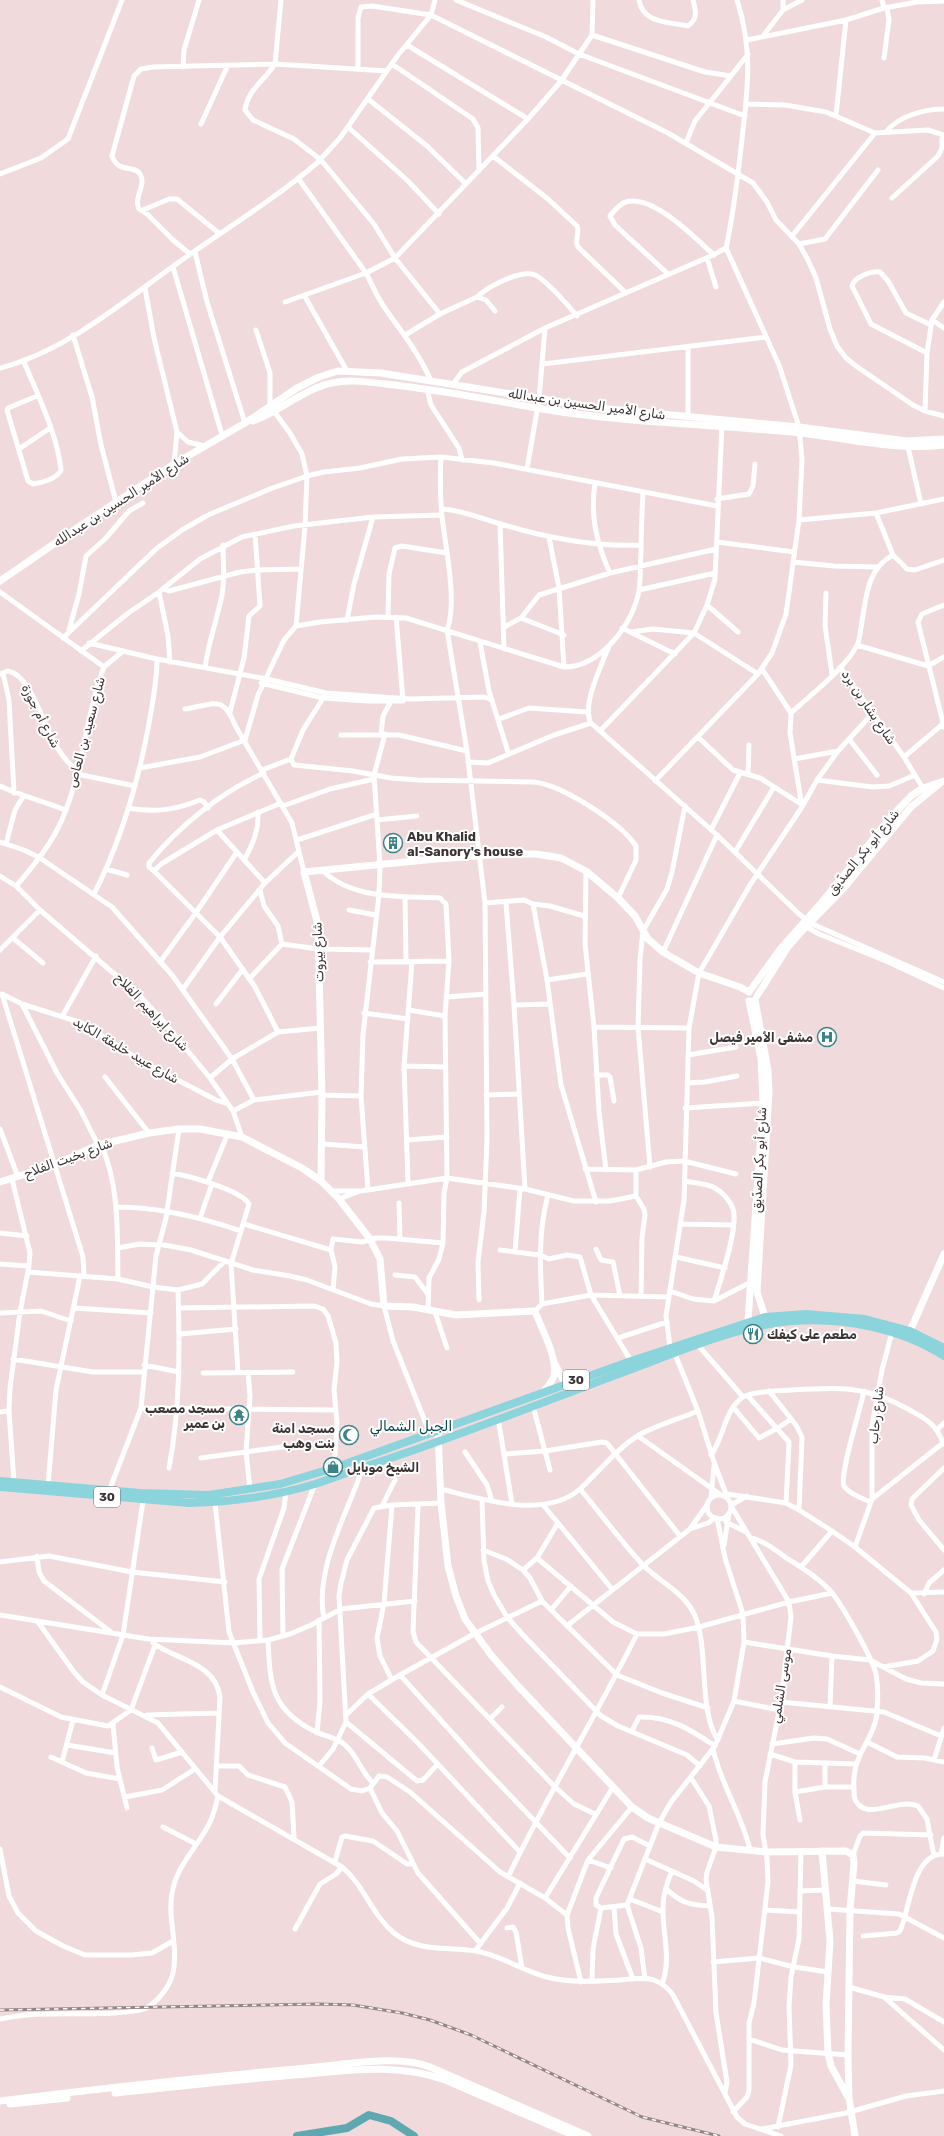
<svg xmlns="http://www.w3.org/2000/svg" width="944" height="2136" viewBox="0 0 944 2136" font-family="Rubik,'Noto Sans Arabic',sans-serif">
<rect width="100%" height="100%" fill="#f0dadc"/>
<g fill="none" stroke-linecap="round" stroke-linejoin="round">
<path stroke="#5fa8b0" stroke-width="8" d="M297,2136L347,2128L369,2115L391,2121L414,2136"/>
<path stroke="#fff" stroke-width="5" d="M456,0L546,37L579,54L745,116
M639,0C642,23 669,22 688,26C698,19 696,11 693,0
M882,0L884,8
M783,10L802,0
M592,35L705,72L731,76L748,54
M763,36L783,10V0
M747,40L846,20L884,8L917,2L944,1
M407,45L528,119
M884,58L889,20L887,8
M392,64L473,119L478,128L479,171
M183,67L184,50L199,0
M358,69V18L361,7L372,6L431,15L668,133L753,183L767,202L776,220L799,244L808,260L816,278L830,329L837,346L846,358L856,366L913,405L925,411L944,416
M387,71L275,64C265,80 248,89 245,110L253,120L294,139L321,160L374,224L395,258L440,314
M368,99L427,146L466,184
M746,104L785,105L826,112L875,133L792,236
M836,115L846,20
M201,124L228,65
M348,127L408,181L439,214
M886,132C898,116 925,109 944,109
M875,133L928,130L944,135
M686,143L695,121L731,76
M493,156L548,199L577,226C580,233 574,240 578,247L626,293
M0,174L41,158L68,139L122,0
M892,198L938,156L942,148V135
M143,210L169,199H177L220,234
M799,244L825,239L878,170
M195,252L207,302L245,423
M190,254L173,240L147,214L139,209C133,197 147,185 140,174C134,164 118,174 112,156L134,76L141,69L153,67L275,64L281,0
M707,258L716,287
M173,267L222,435
M668,274L615,225L610,216C614,211 619,204 626,202C653,194 695,238 714,255
M145,288L154,338L177,432L174,464
M304,295L347,371
M477,297C487,287 521,269 535,275C546,280 569,306 577,316
M285,302L366,273L298,178
M932,320L944,302
M256,330L270,373V406L290,433L302,454L307,476L305,526L296,626
M73,335L92,397L101,445L116,502
M405,335L440,314L477,297L486,300L495,311
M688,347V417
M927,353L871,324L852,286C854,277 871,271 880,272L888,281L906,313L931,325
M24,362C38,396 57,433 61,470C57,479 41,483 33,484L28,481L7,410L8,408L37,396
M543,364L766,337
M0,368C70,350 131,295 189,255C232,225 277,197 317,163L340,138L398,55L431,15L435,0
M431,381C420,355 403,334 387,311C378,300 373,286 366,273L395,258L528,119L561,81L592,35L593,0
M453,384L462,372L545,328L711,256L726,248C734,212 738,175 742,139C748,88 753,50 737,0
M427,389L431,405L459,448L462,460
M925,411L927,353L932,320L944,328
M177,432L188,442L205,446
M908,447L921,504
M19,449L50,428
M441,457C440,477 440,497 442,516C445,546 458,602 447,630L467,751L485,903L487,1139L484,1212L478,1262L479,1300
M527,469L539,399L545,328
M595,484C590,514 597,545 610,573
M717,499L749,494L753,486L755,464
M442,509C463,510 481,519 501,524C547,538 593,547 641,545
M876,513L893,555L907,569L915,570L944,560
M799,520L876,513L944,499
M500,524L504,649
M549,537L559,588L564,667
M717,542L794,552
M793,562L834,566L877,567
M164,589L169,591L240,572L258,570L301,569
M639,590L715,573
M0,592L104,667C84,719 83,780 57,830C46,851 31,869 16,886
M159,592L168,636L170,662
M826,593L825,626L832,674
M707,605L738,632
M944,605L922,614L918,622L944,727
M388,617L389,574L395,548L402,546L447,553
M396,617L403,700
M521,618L564,635
M347,620L354,584L373,517
M504,627L521,618L539,595L610,573L716,549
M622,628L675,654
M69,630L79,594L86,556L105,539L129,511L143,503
M631,632L653,629L694,633L758,674
M63,638L156,549L182,530L208,515L270,489L307,476L324,472L360,468L402,459L441,457L494,463L717,506
M480,642L489,691L508,752
M89,643L157,659L267,679L326,693L410,699L484,697L492,700
M857,645L928,666L944,657
M609,646C602,664 581,706 591,723L717,835L799,914L810,923L944,982
M81,651L127,614L159,592L200,559L242,537L294,526L373,517L442,515
M104,667L123,651
M840,667L904,757L924,790
M205,668C208,643 217,620 222,595C225,579 223,562 223,545
M762,669L791,713
M3,673L9,700L14,793
M0,674L8,671C31,675 43,724 54,742C60,753 67,763 78,771
M261,683L323,698L367,701H403
M185,709C215,705 222,693 236,727L292,823L304,872
M230,712L244,658L249,616L260,606L255,534
M499,719L529,708L587,712
M600,731L694,633L707,605L715,579L722,424
M381,734L383,716L391,701
M341,735H399L467,751
M698,737L733,770L760,778L801,804
M849,739L877,775
M904,757L944,723
M291,759L294,765L353,771L391,778L418,780L534,782C562,785 620,822 636,846V860L618,898
M794,759L838,751
M468,762L488,763L554,735L591,723
M140,768L200,757L245,740L258,695L284,640L296,626L320,622L376,617L406,618L564,667C601,667 632,625 639,591C641,578 640,564 641,551C641,532 642,513 643,493
M262,770L291,759L303,730L325,695
M77,774L135,786
M748,774L749,745
M817,780L873,787L889,786L915,775
M655,781L758,674L772,653L786,614L799,520L802,460L799,427L779,365L726,248
M0,786C21,796 43,801 65,810
M283,806L330,789L374,779
M802,807L790,733L791,713C809,696 847,667 857,645C860,640 860,633 861,627C866,600 866,569 893,555
M128,808C155,813 175,810 200,800L204,802L208,808
M377,820L417,816
M711,830L740,773
M297,840L377,814
M0,842L24,850L40,858L112,907L172,975L232,1059L254,1100
M6,844L15,810L23,797
M735,852L774,787
M244,860C253,844 259,830 258,812
M106,869L127,875
M154,871L149,867V863C179,826 221,792 264,773
M323,871C354,900 400,896 440,898L446,904L449,961L445,1016L447,1178L444,1193L443,1243L439,1259L429,1278L428,1310
M586,871L585,944L594,1027
M0,876L16,886L40,910L140,996L165,1023L210,1078L233,1111L242,1137
M265,883L299,851
M94,894C121,841 137,786 148,729C152,705 157,683 157,659
M405,897L406,962
M485,903L524,900L533,904L547,980L561,1085L596,1202
M506,903L514,1005L525,1189
M533,904L550,906L584,916
M349,910L376,915
M805,926L819,934L886,961L944,988
M13,938L43,963
M282,944L319,949L371,950
M0,950L40,910
M663,952L717,835
M160,962L195,914L237,852
M370,962L449,961
M249,979L282,944L278,926L264,906L260,890
M547,980L587,974
M183,989L220,937L265,883L217,830
M2,994L83,1257L84,1276
M2,994L22,1004L82,1023L143,1062L216,1100L228,1104
M446,997L486,994
M22,1004L57,1073L81,1111L98,1145
M216,1004L243,969
M514,1005L550,1004
M409,1010L445,1016
M364,1013L408,1019
M63,1015L96,956
M278,1032L255,987L220,937L154,871L161,864L217,830L281,803
M688,1055L736,1047
M404,1066L445,1067
M596,1075H608L610,1077L614,1101
M105,1077L149,1133
M210,1078L232,1059L278,1032L320,1028
M687,1083L705,1082L737,1076
M322,1095L361,1096
M486,1095L518,1094
M685,1108L763,1103
M233,1111L254,1100L322,1092
M0,1129L18,1177
M407,1140L447,1137
M101,1144C120,1187 117,1234 118,1279
M323,1144L364,1147
M650,1167L638,1027L640,959L643,931L667,889L672,872L685,806
M585,1169L636,1170L666,1162L684,1161L736,1174
M606,1170L599,1112L594,1027L689,1028
M172,1173C189,1176 241,1190 249,1204L231,1264L238,1372
M12,1179L30,1253L29,1266L20,1312L10,1388L9,1411L14,1483
M685,1181C695,1183 706,1183 715,1188C722,1192 730,1200 733,1209C739,1227 720,1282 714,1301
M208,1182L228,1133
M408,1183L404,1066L412,962
M368,1190L361,1096L363,1034L379,895L380,866L374,775L385,734
M332,1191H361L447,1178L525,1189L574,1201H610L636,1196V1170
M636,1196L644,1209L645,1215L642,1238L641,1296
M339,1199L360,1191
M399,1203L400,1239
M117,1207C160,1207 200,1217 241,1231
M200,1218L212,1184
M244,1224L331,1250
M681,1224L733,1225
M0,1233L27,1236
M159,1244L191,1250L253,1270L290,1276L307,1280L371,1304L384,1306L393,1341L430,1434
M118,1248L139,1244L158,1245
M596,1249L601,1260L613,1262L620,1296
M500,1250L540,1255L549,1259L567,1255L580,1257L591,1295L631,1361
M515,1252L520,1189
M676,1257L725,1268
M0,1264L29,1266
M28,1272L118,1279L153,1287L178,1290L202,1284L224,1262
M395,1275L415,1277L428,1294
M333,1289L335,1267L331,1250L333,1239L362,1242L376,1238H387L443,1243
M670,1291L693,1299L714,1301L751,1282
M542,1304L591,1295L668,1297
M74,1308L151,1313
M179,1308L314,1306L323,1309L328,1316L336,1343L337,1362L334,1390L337,1423L334,1468
M535,1311L542,1304C540,1267 538,1232 548,1195
M435,1312L447,1348
M0,1313L41,1311L71,1321
M180,1334L236,1329
M618,1338L667,1322
M698,1345L743,1397
M670,1347L666,1316L684,1200L689,1028L699,973L750,885L802,807L817,780L838,751L872,714
M675,1354L698,1411L715,1465L728,1499
M13,1359L93,1372H143
M144,1365L179,1372
M248,1372L250,1396L246,1451L250,1490
M203,1373L293,1372
M769,1391L796,1425L802,1437L799,1510
M864,1391C861,1407 839,1475 844,1486C849,1494 862,1498 870,1502
M748,1396L789,1442L786,1503
M533,1406L550,1470
M733,1407L759,1438L778,1428L791,1419
M141,1408L335,1410
M0,1412L9,1411
M498,1418L512,1504
M937,1430L944,1423
M638,1436L721,1495
M465,1452L487,1485L492,1501
M505,1454L545,1451L602,1442L607,1443L680,1536
M711,1455C724,1438 724,1410 743,1397C753,1391 778,1391 791,1390C837,1387 866,1385 908,1409C918,1415 928,1419 935,1428C939,1433 941,1439 944,1444
M201,1458L282,1447
M169,1468C180,1410 180,1349 178,1290
M944,1468L912,1499L911,1505L919,1520L944,1550
M48,1485L56,1390L80,1276
M580,1489C601,1514 620,1540 642,1564C659,1582 685,1592 695,1616C709,1648 698,1712 718,1740
M445,1490C484,1500 546,1519 580,1489C599,1472 616,1449 639,1435C657,1425 679,1419 698,1411
M109,1491L141,1408L156,1256L166,1218L179,1129
M707 1507a12 12 0 1 1 24 0a12 12 0 1 1-24 0Z
M723,1496L727,1494L786,1503L799,1510L832,1531L855,1547L911,1593L936,1632L937,1639L933,1651L918,1661L883,1667
M711,1498L714,1466
M482,1499L484,1561L488,1581L494,1595L507,1617L523,1635L601,1716L618,1726L687,1755L700,1766
M872,1499V1426L882,1370L892,1332
M215,1503L229,1632L253,1692L268,1723L285,1743L351,1789L362,1791L370,1788L379,1776L387,1777L410,1792L500,1872L545,1898L567,1915
M392,1505L384,1603L377,1638L380,1656L392,1680
M418,1505L413,1632L416,1642L555,1787L574,1804L595,1814
M707,1505L690,1529L708,1523L715,1518
M731,1505L747,1496
M382,1506L395,1480
M731,1506L789,1602L791,1617L781,1702L765,1782L763,1835L767,1859L768,1882L754,2003L749,2023V2090L747,2097L733,2112
M726,1522L746,1532
M558,1523L612,1589
M751,1538C764,1541 774,1549 785,1557C801,1567 821,1579 833,1594C843,1607 873,1659 876,1674C878,1685 878,1699 877,1710C877,1727 867,1740 860,1755C855,1766 853,1778 854,1790C854,1796 854,1800 858,1804C871,1819 899,1798 918,1806L927,1819L934,1856
M724,1545L729,1513
M855,1547L872,1499L943,1443
M483,1550L506,1559L523,1570L530,1578L542,1601L617,1675L662,1693L708,1708
M37,1556L39,1572L44,1581L111,1632
M537,1558L613,1622L637,1634H664L699,1627L789,1602L832,1593
M0,1562L49,1556L132,1572L225,1582
M801,1567L832,1531
M523,1570L537,1558L558,1523L543,1505
M911,1593L944,1592
M924,1594L929,1583L944,1570
M551,1610L571,1586
M0,1615L148,1639L234,1643L268,1640L290,1634L311,1625L341,1609L415,1601
M324,1618C314,1569 348,1512 363,1467
M38,1622L74,1672L83,1682L102,1695L158,1723L218,1796L342,1867C364,1885 372,1915 394,1933C418,1953 448,1946 476,1951C502,1955 525,1973 551,1978C574,1983 597,1981 620,1980C631,1979 643,1977 654,1980C662,1983 668,1988 673,1995L737,2117L745,2124L781,2136
M568,1625L690,1529
M283,1636L282,1569L315,1484
M268,1640C270,1685 271,1710 316,1732C325,1736 336,1738 344,1744C357,1754 361,1772 373,1783
M260,1641L259,1579L284,1508L286,1491
M744,1642L832,1656L870,1660L906,1679L921,1683L944,1684
M153,1643C176,1660 215,1662 220,1697L215,1791
M400,1675L484,1768L570,1858
M0,1687L61,1717L108,1726L131,1710L155,1645
M368,1694L418,1743L520,1852
M102,1695L123,1635L143,1501
M734,1701L779,1710
M781,1702L884,1712L941,1736
M830,1707L832,1656
M347,1714L368,1694L400,1675L474,1634L542,1601
M147,1715L218,1713
M490,1719L502,1707
M346,1722L417,1781L423,1780L437,1765
M113,1724L117,1767L127,1808
M632,1731L639,1717C670,1716 691,1730 715,1746
M317,1733L320,1701L319,1620
M867,1742L897,1757L925,1758L944,1762
M772,1744L814,1738L827,1739L860,1754
M67,1745L116,1753
M152,1748L156,1760L182,1752
M713,1749C721,1785 742,1815 750,1850
M770,1754L795,1762L856,1764
M51,1757L86,1773L120,1779
M934,1760L944,1728
M62,1762L73,1720
M795,1762V1792L800,1820
M825,1763V1787
M216,1766H239L248,1775L285,1787L292,1802L294,1838
M319,1766L333,1749L346,1722L339,1596L341,1583L347,1560L374,1508L392,1505L441,1503
M691,1778L709,1806L716,1840V1847L707,1872L706,1880L712,1917L716,2013L727,2082L725,2093
M370,1788L382,1813L397,1831L418,1873L480,1943
M795,1792L825,1787H854
M125,1797L162,1790L195,1769
M163,1827L196,1844
M650,1846L632,1837L624,1839L596,1898V1905L601,1908L627,1905L659,1823L671,1802L715,1746L734,1701L744,1642L743,1614L725,1558L717,1518
M0,1849L9,1896L18,1913L36,1931L63,1946L85,1955H131L152,1953L173,1941
M941,1854L944,1838
M853,1855L860,1836L863,1833L931,1835
M645,1859L694,1881L707,1890
M588,1860L611,1868
M335,1861L342,1837L345,1836L373,1841L407,1864H412
M508,1877C548,1794 596,1716 637,1634
M853,1881L886,1885
M666,1889C682,1903 689,1905 710,1906
M800,1891L826,1890
M545,1898L613,1787
M630,1899L663,1912
M627,1905L641,1948L645,1979
M614,1907L616,1934L633,1979
M828,1909L899,1914L944,1938
M765,1910L800,1912
M507,1928L513,1927L516,1932L522,1968
M295,1929L320,1884L336,1874L342,1867
M863,1936L897,1933L900,1931C910,1910 912,1853 944,1854
M475,1951L507,1908L520,1883
M713,1962L759,1958L794,1967L828,1972
M592,1981L593,1949L601,1908
M581,1982L568,1928L567,1915L588,1860L632,1807
M662,1984C672,1958 662,1933 663,1907C663,1894 667,1882 672,1871
M849,1987L884,1997L905,1999L944,2022
M884,1997L944,2050
M0,2019C15,2016 30,2014 45,2014C65,2013 134,2016 148,2007C159,2000 170,1986 173,1973C179,1945 166,1916 173,1888C179,1863 199,1845 210,1822C214,1814 216,1805 218,1796
M749,2039L782,2050L848,2055
M778,2127L791,2065L789,2006L791,1977L799,1939L801,1851
M762,2129L846,2113L906,2096L944,2091"/>
<path stroke="#fff" stroke-width="7" d="M253,421C281,411 303,389 332,383C349,379 368,382 385,384C436,389 486,399 536,408C623,423 712,424 800,433C847,438 896,451 944,445
M0,581L77,528L174,464L245,423L297,388L319,377L338,371L381,373L599,408L799,427L907,441L944,439
M749,992L781,948L822,902L891,817L911,796L923,788L944,781
M757,996L788,947L801,932L843,889L911,807L939,784
M755,1000L768,1070L769,1091L757,1292L765,1317
M321,1181L322,1095L318,925L304,872L436,859L505,854H536L561,858L586,871L618,898L635,916L648,939L663,952L699,973L740,987L749,992
M0,1182L54,1165L98,1145L149,1133L179,1129H200L242,1137L302,1168L321,1181L339,1199L370,1239L380,1259L384,1306L413,1307L456,1315L535,1311C541,1329 557,1354 554,1375C553,1381 548,1386 544,1391
M748,1321L763,1103L761,1058L749,1001
M910,1331L944,1254
M555,1364L565,1384
M438,1431L441,1503L448,1566L456,1596L465,1619L491,1655L518,1686L632,1807L648,1818L716,1847L766,1852L846,1851L853,1855L854,1863L850,1910L848,2055L849,2098L855,2136
M822,1851L830,1941L826,2005L828,2053L831,2066L848,2097
M115,2093C175,2087 235,2080 294,2075C347,2071 394,2062 445,2080L575,2136
M0,2101C102,2088 205,2077 307,2068C345,2065 395,2054 430,2067L588,2136
M10,2104L67,2098"/>
<path stroke="#8bd4dc" stroke-width="8" d="M0,1481L140,1493L209,1495L280,1484L334,1468L631,1361L765,1317L806,1314L865,1319L910,1331L944,1348
M0,1487L189,1503C231,1502 275,1496 315,1484C336,1477 357,1469 379,1462C464,1434 548,1400 632,1369C683,1350 737,1326 792,1321C842,1317 901,1328 944,1356"/>
<defs>
<path id="rail" d="M0,2010L318,2004L353,2005L402,2013L430,2020L471,2035L642,2117L719,2136"/>
</defs>
<use href="#rail" stroke="#958587" stroke-width="3"/>
<use href="#rail" stroke="#fff" stroke-width="1.5" stroke-dasharray="4.5" stroke-linecap="butt"/>
</g>
<defs>
<symbol id="building-ring" viewBox="-11 -11 22 22"><circle r="9.5" fill="#fff" stroke="#3b838b" stroke-width="1.5"/><path d="M-4-6H4V6H1V3H-1V6H-4ZM-2.5-4.3h1.7v1.8h-1.7ZM.8-4.3h1.7v1.8H.8ZM-2.5-1h1.7V.8h-1.7ZM.8-1h1.7V.8H.8Z" fill="#3b838b"/></symbol>
<symbol id="hospital-ring" viewBox="-11 -11 22 22"><circle r="9.5" fill="#fff" stroke="#3b838b" stroke-width="1.5"/><path d="M-5-5h3v3.5h4V-5h3V5h-3V1.5h-4V5h-3Z" fill="#3b838b"/></symbol>
<symbol id="restaurant-ring" viewBox="-11 -11 22 22"><circle r="9.5" fill="#fff" stroke="#3b838b" stroke-width="1.5"/><path d="M-5-6h1v4h1v-4h1v4h1v-4h1v5L-1.5 .5V6h-2V.5L-5-1ZM5-6V6H3V1.5H1.5Q1.5-4 5-6Z" fill="#3b838b"/></symbol>
<symbol id="temple-ring" viewBox="-11 -11 22 22"><circle r="9.5" fill="#fff" stroke="#3b838b" stroke-width="1.5"/><path d="M0-6L5-2H3V0L6.5 2.5H4V6H1.5V3h-3V6H-4V2.5H-6.5L-3 0V-2H-5Z" fill="#3b838b"/></symbol>
<symbol id="mosque-ring" viewBox="-11 -11 22 22"><circle r="9.5" fill="#fff" stroke="#3b838b" stroke-width="1.5"/><path d="M3.5-4.9A6 6 0 1 0 3.5 4.9A5 5 0 1 1 3.5-4.9Z" fill="#3b838b"/></symbol>
<symbol id="shop-ring" viewBox="-11 -11 22 22"><circle r="9.5" fill="#fff" stroke="#3b838b" stroke-width="1.5"/><path d="M-5-2.5h2.3a2.7 3.5 0 0 1 5.4 0H5L5.5 6h-11ZM-1.5-2.5h3a1.5 2.3 0 0 0-3 0Z" fill="#3b838b"/></symbol>
</defs>
<g fill-rule="evenodd">
<use href="#building-ring" x="382" y="832" width="22" height="22"/>
<use href="#hospital-ring" x="816" y="1026" width="22" height="22"/>
<use href="#restaurant-ring" x="742" y="1323" width="22" height="22"/>
<use href="#temple-ring" x="228" y="1404" width="22" height="22"/>
<use href="#mosque-ring" x="338" y="1424" width="22" height="22"/>
<use href="#shop-ring" x="322" y="1456" width="22" height="22"/>
</g>
<g text-anchor="middle" dominant-baseline="central" stroke-width="4" stroke-linejoin="round" paint-order="stroke">
<g fill="#fff" stroke="#767071" stroke-width="1">
<rect x="563" y="1370" width="26" height="20" rx="3"/>
<rect x="94" y="1487" width="26" height="20" rx="3"/>
</g>
<g font-size="12" font-weight="bold" fill="#3c3334">
<text x="576" y="1380">30</text>
<text x="107" y="1497">30</text>
</g>
<g font-size="13" fill="#3c3334" stroke="#fff">
<text transform="translate(587 404) rotate(8)">شارع الأمير الحسين بن عبدالله</text>
<text transform="translate(121 500) rotate(-33)">شارع الأمير الحسين بن عبدالله</text>
<text transform="translate(869 707) rotate(56)">شارع بشار بن برد</text>
<text transform="translate(41 716) rotate(63)">شارع أم جوزة</text>
<text transform="translate(86 732) rotate(-75)">شارع سعيد بن العاص</text>
<text transform="translate(863 852) rotate(-51)">شارع أبو بكر الصدّيق</text>
<text transform="translate(318 952) rotate(-92)">شارع بيروت</text>
<text transform="translate(152 1012) rotate(47)">شارع إبراهيم الفلاح</text>
<text transform="translate(126 1050) rotate(30)">شارع عبيد خليفة الكايد</text>
<text transform="translate(68 1158) rotate(-20)">شارع بخيت الفلاح</text>
<text transform="translate(759 1160) rotate(-87)">شارع أبو بكر الصدّيق</text>
<text transform="translate(876 1415) rotate(-84)">شارع رحاب</text>
<text transform="translate(781 1686) rotate(-81)">موسى الشلمي</text>
</g>
<g font-size="13" font-weight="bold" fill="#3c3334" stroke="#fff" text-anchor="start">
<text x="407" y="836">Abu Khalid<tspan x="407" dy="15">al-Sanory's house</tspan></text>
<text x="813" y="1037" text-anchor="end">مشفى الأمير فيصل</text>
<text x="767" y="1334">مطعم على كيفك</text>
<text x="225" y="1408" text-anchor="end">مسجد مصعب<tspan x="225" dy="15">بن عمير</tspan></text>
<text x="335" y="1428" text-anchor="end">مسجد امنة<tspan x="335" dy="15">بنت وهب</tspan></text>
<text x="347" y="1467">الشيخ موبايل</text>
</g>
<g font-size="14" fill="#004349" stroke="#fff">
<text x="411" y="1426">الجبل الشمالي</text>
</g>
</g>
</svg>
